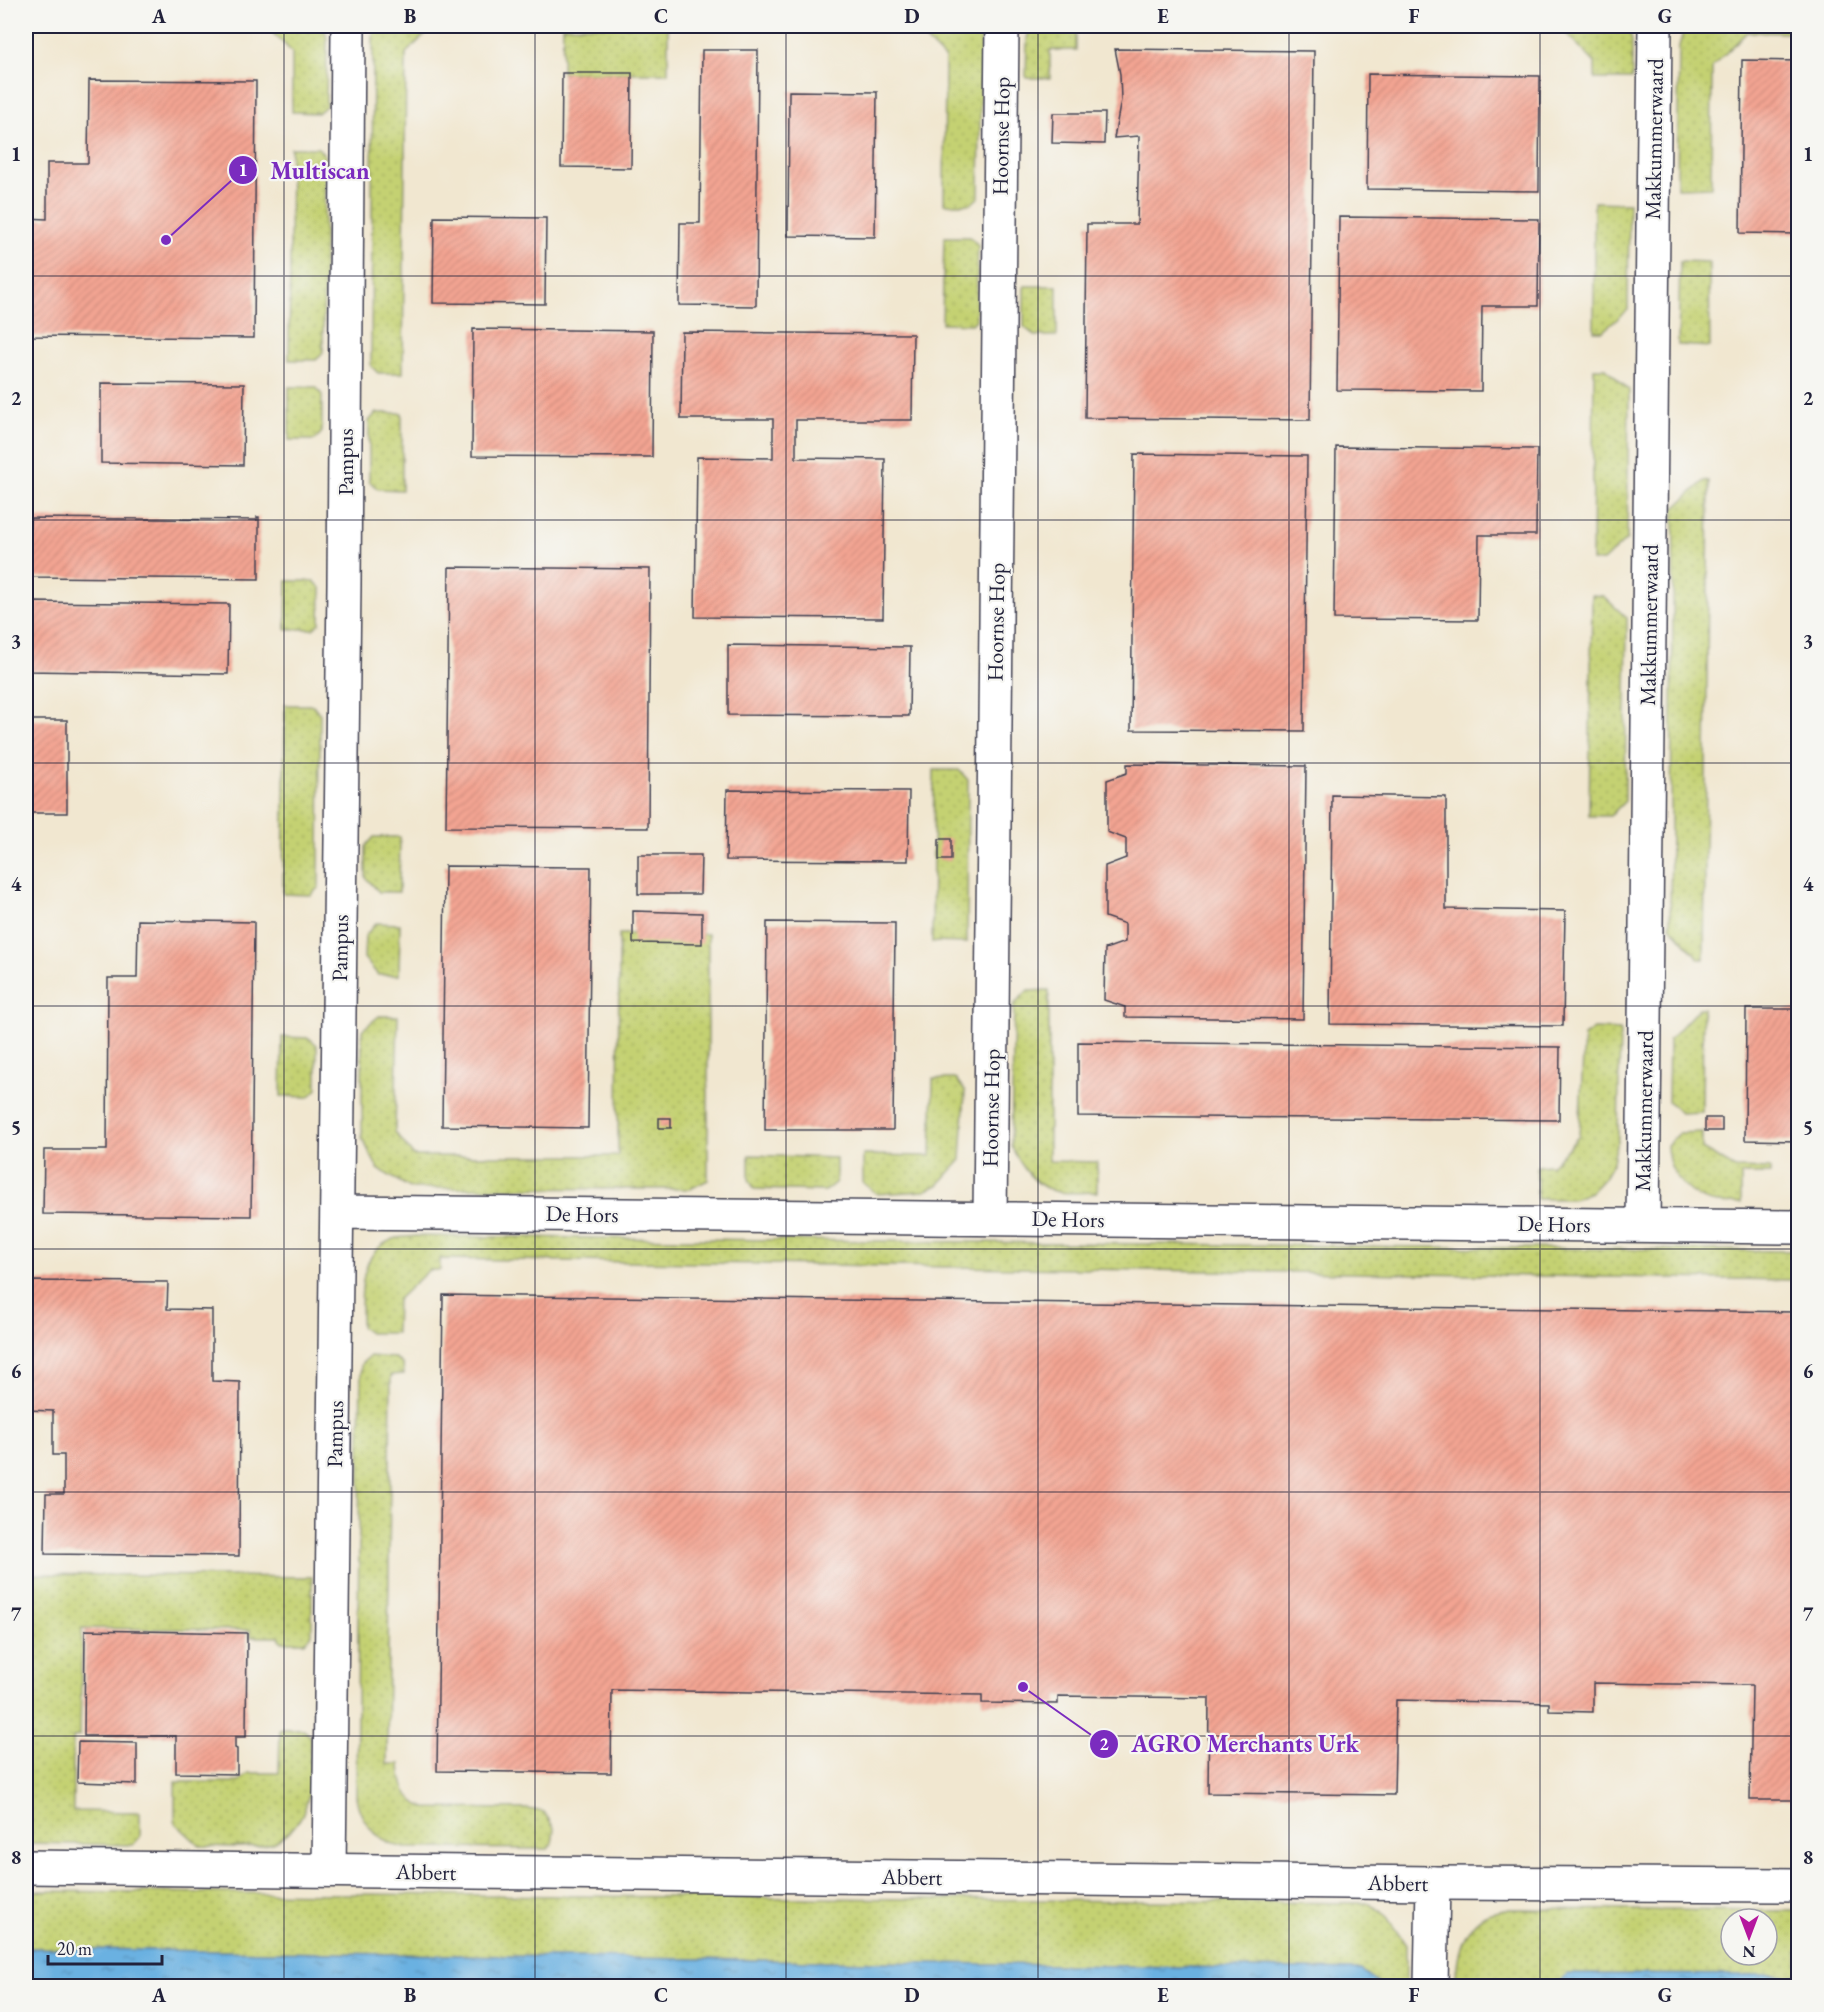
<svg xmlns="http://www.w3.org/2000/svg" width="1824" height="2012" viewBox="0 0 1824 2012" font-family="'EB Garamond',serif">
<defs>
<pattern id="grass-dots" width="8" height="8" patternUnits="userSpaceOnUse" patternTransform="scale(1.5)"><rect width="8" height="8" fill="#c4d172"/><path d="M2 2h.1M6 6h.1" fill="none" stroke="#a8b364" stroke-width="1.8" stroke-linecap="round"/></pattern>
<pattern id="water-ripples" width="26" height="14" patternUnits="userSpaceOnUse" patternTransform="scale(1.5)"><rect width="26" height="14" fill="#6ab1e1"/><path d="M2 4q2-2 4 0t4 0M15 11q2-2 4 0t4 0" fill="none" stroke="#5790b8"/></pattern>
<pattern id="building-hatch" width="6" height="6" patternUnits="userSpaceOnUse" patternTransform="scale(1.5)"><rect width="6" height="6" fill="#f3a492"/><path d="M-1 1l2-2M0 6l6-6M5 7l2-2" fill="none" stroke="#d08d7f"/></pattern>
</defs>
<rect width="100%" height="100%" fill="#f6f6f2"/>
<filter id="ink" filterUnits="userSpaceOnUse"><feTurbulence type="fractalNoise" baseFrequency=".0167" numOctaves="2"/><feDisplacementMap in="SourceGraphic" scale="12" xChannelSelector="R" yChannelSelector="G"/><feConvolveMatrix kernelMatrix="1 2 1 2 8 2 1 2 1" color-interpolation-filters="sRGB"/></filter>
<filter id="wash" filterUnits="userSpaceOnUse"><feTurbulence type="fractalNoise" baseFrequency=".008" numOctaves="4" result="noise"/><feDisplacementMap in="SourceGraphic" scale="24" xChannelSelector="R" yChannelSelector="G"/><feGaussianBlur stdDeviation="1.35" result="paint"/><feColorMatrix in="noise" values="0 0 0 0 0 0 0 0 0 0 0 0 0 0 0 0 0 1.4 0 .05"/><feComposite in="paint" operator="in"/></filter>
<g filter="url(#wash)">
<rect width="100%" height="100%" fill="#f1e7d0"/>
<path fill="url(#grass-dots)" stroke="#737a56" stroke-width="1.5" fill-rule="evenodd" d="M266,26H324L327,39L326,106L318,113L292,112V52Z
M375,26H434L406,53L403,373H378L371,366L373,36Z
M563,26H668V73H562Z
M912,26L977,27L981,41L979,197L971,204H944L945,59Z
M1030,26H1079L1076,33V50H1050V78H1026L1027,39Z
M1559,26H1628L1632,41V79H1595V63L1564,31H1559Z
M1685,26H1798V33L1747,32L1712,67L1711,187L1677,188L1679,46Z
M291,148H318L325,155L323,352L316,360H289Z
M1594,202L1629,203L1628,310L1603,331H1594Z
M944,237H970L978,245L976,320L972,324L942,323Z
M1680,261L1709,262L1710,347L1678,345Z
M1024,286H1057V336H1035L1024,327Z
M1594,368H1606L1629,390L1627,539L1603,561H1592Z
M289,387H316L322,395V432L315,440H289Z
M376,413H402V490L378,489L369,481V421Z
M1704,481H1709L1704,959H1699L1670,926L1674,509Z
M287,581H314L321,588L320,623L313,629H286Z
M1592,595L1603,596L1627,618L1625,801L1610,816H1589Z
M285,705H313L320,714L319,887L311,895L283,894Z
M934,770H959L968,780L967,943L932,942Z
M374,837H400L399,892H379L366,878V846Z
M376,923L400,924L399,975H378L364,958L365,936Z
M619,934H708V1180L690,1189L410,1188L378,1169L362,1138V1030L379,1016H398L395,1132L414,1156H618Z
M1049,990V1161L1097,1162V1192C1085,1192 1070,1194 1058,1192C1034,1187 1021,1166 1011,1146L1014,1005L1027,991Z
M1699,1008H1703L1702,1112L1680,1113L1668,1101L1669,1040Z
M1594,1029L1620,1030L1618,1137L1613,1162L1604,1178L1591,1192L1573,1199H1537V1166L1552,1165L1579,1136L1584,1036Z
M282,1037L309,1038L317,1045V1089L309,1097L281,1096Z
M933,1079H956L965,1091L961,1160L938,1185L925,1191L877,1194L863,1183V1155L931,1156Z
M1702,1132V1149L1735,1168L1770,1169V1174H1741V1203C1733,1203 1725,1204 1717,1203C1688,1199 1667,1172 1667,1145L1679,1133Z
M749,1155L836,1158V1182L825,1191L754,1189L749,1179Z
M416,1236L1798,1251V1280L440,1259V1270H429L397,1300L396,1333H369L361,1327C362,1295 356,1250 397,1238C402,1237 410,1237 416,1236Z
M370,1356L395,1358L403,1365L404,1374L391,1375L387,1764H400C401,1784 406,1800 425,1808L528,1809L544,1812L554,1828L552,1844L548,1849L405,1848C379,1843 360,1823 356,1797L361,1364Z
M26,1574L312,1577V1634L305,1642H282L279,1637H251L250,1630L82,1628L80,1736L73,1737V1811L140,1812V1837L133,1845L26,1843Z
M280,1729H304L310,1737C309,1773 317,1811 285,1835C280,1839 275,1843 269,1844C248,1849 222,1846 200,1846L175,1823V1782H238L249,1773H279Z
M26,1891L1370,1903L1387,1917L1406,1945V1986H1383L1361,1970L26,1948Z
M1509,1909L1798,1911V1975L1567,1974L1555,1986H1455C1457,1960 1459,1930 1485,1915C1492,1911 1502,1911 1509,1909ZM1731,1919H1767V1955H1731Z"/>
<path fill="url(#water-ripples)" stroke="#466a8e" stroke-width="1.5" d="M26,1948L1361,1970L1383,1986H26Z
M1567,1974L1798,1975V1986H1555Z"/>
<g id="blocks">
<path fill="url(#building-hatch)" d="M1115,49L1314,51L1310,420L1085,418L1087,224H1137L1139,136L1114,138L1121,100L1120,74Z
M702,50H758L756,306L679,305L680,223H700Z
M1742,60L1798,61V234L1740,233Z
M562,73H632L631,168L561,167Z
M1368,74L1540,76L1539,191L1367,189Z
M89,80L256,81L254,338L26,336V218L47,219V163H88Z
M789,91L877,92L875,237L788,236Z
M1053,113H1105L1104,144L1052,143Z
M434,217L546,218L545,304L433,303Z
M1339,217L1539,219L1538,306H1482L1481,391L1337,390Z
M473,329L653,331L652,457L472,456Z
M682,332L913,334L912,420H796V458L885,459L883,618L695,617L697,457L773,458V419H681Z
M101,383L244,384L243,465L101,463Z
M1336,447L1537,449L1536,535H1479L1478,620L1334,619Z
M1134,454L1307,456L1304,731L1131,730Z
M257,517H259V579L29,577L30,518L257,520Z
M449,567L650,569L648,828L446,827Z
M26,602L229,604L228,674L26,671Z
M728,645L910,647L909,716L728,715Z
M26,720H67V813H26Z
M1127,764L1306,766L1303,1019L1125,1017V1007L1104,1000L1105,949L1125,942V924L1105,917V866L1126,858V839L1107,832V780L1127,773Z
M727,790L909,791L908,861L726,860Z
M1332,795L1446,797V909L1565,911L1563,1026L1330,1024Z
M939,839H951V860H939Z
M638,855H701L700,894H638Z
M445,866L591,867L588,1128L442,1126Z
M633,911L702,913V944L633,943Z
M138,920L254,922L251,1216L43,1214L44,1150H107L108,978H137Z
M767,922L895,923L893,1130H765Z
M1746,1009H1798V1141L1745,1140Z
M1078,1042L1560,1047L1559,1120L1078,1116Z
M659,1118H671V1128H659Z
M1705,1118H1722V1131H1705Z
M26,1281L168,1282L167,1309L212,1310V1381L240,1382L239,1556L45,1554L46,1494H64V1455H53V1411L26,1410Z
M443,1295L1798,1312V1800H1750L1752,1685L1593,1683V1712L1549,1711V1703L1396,1700L1394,1795L1208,1793L1209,1698L1058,1696V1704L982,1703V1695L612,1690L611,1773L437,1771Z
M85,1630L247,1633L246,1737H235V1748L237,1749V1774L176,1773V1736H84Z
M78,1742L137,1743V1784L77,1782Z"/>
</g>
</g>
<g filter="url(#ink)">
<use href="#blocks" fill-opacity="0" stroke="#414051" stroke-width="1.5"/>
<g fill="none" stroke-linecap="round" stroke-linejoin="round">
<defs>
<path id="minor" d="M338,1212L1798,1227
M990,1218L1002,26
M1643,1225L1655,26
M329,1870L344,584L348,26
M1431,1986L1433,1883"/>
<path id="tertiary" d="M26,1867L1433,1883L1798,1885"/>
</defs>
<use href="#minor" stroke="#414051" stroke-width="36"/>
<use href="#tertiary" stroke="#414051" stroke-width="36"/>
<use href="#minor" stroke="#fff" stroke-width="33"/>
<use href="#tertiary" stroke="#fff" stroke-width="33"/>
</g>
</g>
<path fill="none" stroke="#22223b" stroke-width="1.5" stroke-opacity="0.55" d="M284,26V1986M535,26V1986M786,26V1986M1038,26V1986M1289,26V1986M1540,26V1986M26,276H1798M26,520H1798M26,763H1798M26,1006H1798M26,1249H1798M26,1492H1798M26,1736H1798"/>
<g text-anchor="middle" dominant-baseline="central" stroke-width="4.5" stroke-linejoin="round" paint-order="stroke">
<g font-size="22" fill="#22223b" stroke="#f6f6f2">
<text transform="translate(1001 136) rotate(-89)">Hoornse Hop</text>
<text transform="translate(1654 139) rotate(-89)">Makkummerwaard</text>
<text transform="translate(345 462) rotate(-90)">Pampus</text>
<text transform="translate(996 622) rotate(-89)">Hoornse Hop</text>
<text transform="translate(1649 625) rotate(-89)">Makkummerwaard</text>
<text transform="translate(340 948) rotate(-89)">Pampus</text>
<text transform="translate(991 1108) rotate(-89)">Hoornse Hop</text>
<text transform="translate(1644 1111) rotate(-89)">Makkummerwaard</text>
<text transform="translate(582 1214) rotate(1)">De Hors</text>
<text transform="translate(1068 1219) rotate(1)">De Hors</text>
<text transform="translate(1554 1224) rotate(1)">De Hors</text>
<text transform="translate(335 1434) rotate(-89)">Pampus</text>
<text transform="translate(426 1872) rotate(1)">Abbert</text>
<text transform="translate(912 1877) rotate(1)">Abbert</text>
<text transform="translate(1398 1883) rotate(1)">Abbert</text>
</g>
</g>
<path fill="none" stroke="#7b2cbf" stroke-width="2" d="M166 240L243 170M1023 1687L1104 1744"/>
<g fill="#7b2cbf" stroke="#f6f6f2" stroke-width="2">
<circle cx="166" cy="240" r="6"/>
<circle cx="1023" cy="1687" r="6"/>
<circle cx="243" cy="170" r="15"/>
<circle cx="1104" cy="1744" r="15"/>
</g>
<g font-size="18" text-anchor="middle" font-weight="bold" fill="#fff">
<text x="243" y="176">1</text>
<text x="1104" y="1750">2</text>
</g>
<g font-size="24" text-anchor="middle" font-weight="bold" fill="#7b2cbf" stroke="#f6f6f2" stroke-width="4.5" stroke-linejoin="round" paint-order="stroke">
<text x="320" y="179">Multiscan</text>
<text x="1245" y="1752">AGRO Merchants Urk</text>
</g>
<rect width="1824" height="2012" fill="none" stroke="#f6f6f2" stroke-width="66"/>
<g transform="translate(1749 1937) rotate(180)"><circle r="28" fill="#f6f6f2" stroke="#a1a1a9" stroke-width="1.5"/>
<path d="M0-4.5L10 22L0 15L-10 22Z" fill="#b5179e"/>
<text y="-9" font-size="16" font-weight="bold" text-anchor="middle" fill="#22223b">N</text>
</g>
<path d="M48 1955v9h114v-9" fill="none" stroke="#22223b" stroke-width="3"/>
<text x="57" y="1955" font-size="18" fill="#22223b" stroke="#f6f6f2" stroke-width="4.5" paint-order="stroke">20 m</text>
<rect x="33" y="33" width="1758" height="1946" fill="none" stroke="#22223b" stroke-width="2"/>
<g font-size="20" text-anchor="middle" font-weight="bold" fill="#22223b">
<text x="159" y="23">A</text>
<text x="410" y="23">B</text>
<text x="661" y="23">C</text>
<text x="912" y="23">D</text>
<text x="1163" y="23">E</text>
<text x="1414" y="23">F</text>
<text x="1665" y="23">G</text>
<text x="16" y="161">1</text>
<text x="1808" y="161">1</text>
<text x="16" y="405">2</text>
<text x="1808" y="405">2</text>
<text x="16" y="648">3</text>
<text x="1808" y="648">3</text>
<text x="16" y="891">4</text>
<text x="1808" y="891">4</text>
<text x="16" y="1134">5</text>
<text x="1808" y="1134">5</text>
<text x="16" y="1378">6</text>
<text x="1808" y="1378">6</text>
<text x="16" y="1621">7</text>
<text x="1808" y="1621">7</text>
<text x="16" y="1864">8</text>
<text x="1808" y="1864">8</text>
<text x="159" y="2002">A</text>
<text x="410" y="2002">B</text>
<text x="661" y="2002">C</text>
<text x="912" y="2002">D</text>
<text x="1163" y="2002">E</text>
<text x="1414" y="2002">F</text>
<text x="1665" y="2002">G</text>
</g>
</svg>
